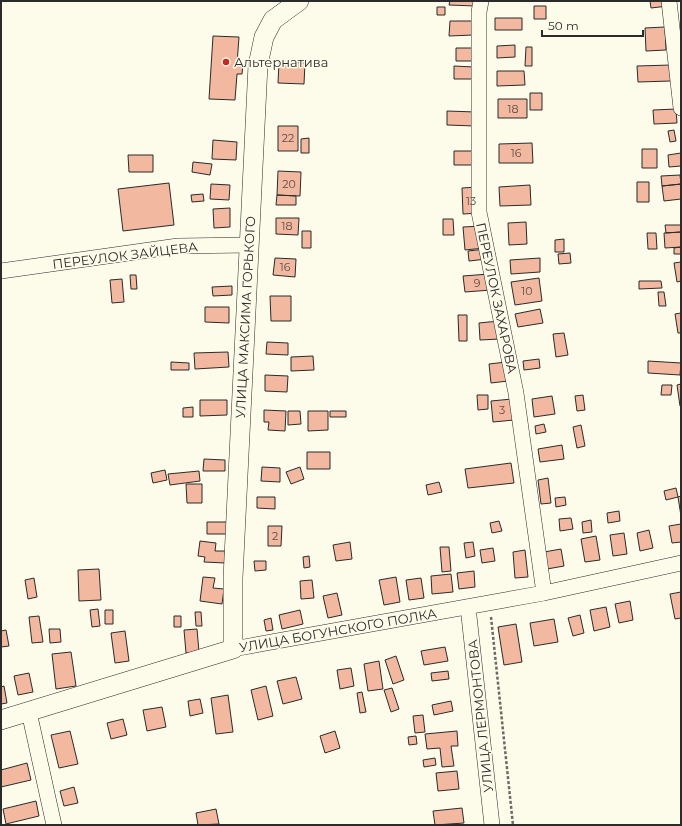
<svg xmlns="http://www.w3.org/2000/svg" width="682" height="826" viewBox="0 0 682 826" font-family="Montserrat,sans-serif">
<rect width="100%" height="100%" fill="#fdfbea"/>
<path fill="#f2b8a0" stroke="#2b2b2b" d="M450,1H475V6L449,5Z
M650,1H667L668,6L651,8Z
M534,6H546V19H534Z
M437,7H445V15H437Z
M495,18H522V30H495Z
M450,21H474L473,35L449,36Z
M665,27L666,50L646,51L645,28Z
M213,36L239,37L237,64H243L242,74H237L235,100L209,99Z
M515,45V57L497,58V46Z
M526,47H532V66H525Z
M456,48H476V61H456Z
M279,62L305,63L304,84L278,83Z
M671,65V81L638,82L637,66Z
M454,66L474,67V79H454Z
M497,71H524L525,85L497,86Z
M530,93H542V110H530Z
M498,99H527V118H498Z
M676,109L677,123L654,124L653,110Z
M447,111L476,112L475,126L447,125Z
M278,126H298V151H278Z
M674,130L676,141L670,142L668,131Z
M309,138V153H301V139Z
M213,140L237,142L236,160L212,159Z
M532,143L533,163H499V144Z
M642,149H657V168H642Z
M454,151H476V165H454Z
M681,153V166L669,167L668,155Z
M128,155H153V172H129Z
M193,162L212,164L210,175L192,172Z
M278,171L301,172L300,196L277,195Z
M680,175L681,184L662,186L661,176Z
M637,182H649V202H637Z
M169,183L174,225L123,231L118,189Z
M211,184L230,185L229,200L210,199Z
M681,184V199L664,201L662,186Z
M530,185L531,205L500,206L499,187Z
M478,187L480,213L463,214L462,188Z
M203,194L204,201L192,202L191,195Z
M277,195L296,196V205H276Z
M230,208V227L214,228L213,209Z
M276,218H299L298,235L276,234Z
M443,219H453L454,235H443Z
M526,222L527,244L509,245L508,223Z
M665,225H681V232L666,233Z
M483,226L484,248L465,250L463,227Z
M302,231H311V248H302Z
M681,232V247L665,248L664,233Z
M647,233H656L657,249H648Z
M564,239V252H555V240Z
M681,247V254H674V248Z
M486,249L487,259L469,261L468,251Z
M570,253L571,263L559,264L558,254Z
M275,258L296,259L295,277L273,275Z
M540,258V272L511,274L510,260Z
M681,262V281L677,282L674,263Z
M489,274L491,290L465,292L463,276Z
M130,275H136L137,289H131Z
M539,278L542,301L515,305L511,282Z
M122,279L124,302L112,303L110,280Z
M639,281H661L662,288L639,289Z
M232,286V295L213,296L212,287Z
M658,292H664L666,306H659Z
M270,296H291V321H271Z
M205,307H229V323L205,322Z
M540,309L543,323L518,327L515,314Z
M681,313V333H678L675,314Z
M458,315H467V341H459Z
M499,321L500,339L480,340L479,323Z
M564,333L568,355L556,357L553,334Z
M267,342L288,343V355L266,354Z
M228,352L229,367L195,369L194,353Z
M313,356L314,370L291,371V357Z
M539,359L540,368L524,370L523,361Z
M648,361L681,363L680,375L648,373Z
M171,362L189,363V370H171Z
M506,362L508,381L491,383L489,364Z
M265,375L288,376L287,392L265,391Z
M681,384V406H680L677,385Z
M662,385H672L671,395H661Z
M477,395H488V409L478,410Z
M583,395L585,410L577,411L575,396Z
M552,396L555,414L534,417L532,399Z
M512,399L514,420L493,422L491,401Z
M200,400H227V415L200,416Z
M193,407V417H183V408Z
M264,410L286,411L285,431L268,430L269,422H264Z
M288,411H300L301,424L288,425Z
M308,411H328V430L308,431Z
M330,411H346V417H330Z
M544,424L546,432L536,434L535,426Z
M581,425L585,446L577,448L573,427Z
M562,445L564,459L540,462L538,449Z
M307,452H330V469H307Z
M204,459L225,460V471H203Z
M511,463L514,483L468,488L465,469Z
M262,467L280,468V482L261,481Z
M300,467L304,479L291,484L286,472Z
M165,470L167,480L153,483L151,473Z
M199,471L200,481L170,485L168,474Z
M548,478L551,503L541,504L538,480Z
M439,482L442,492L428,495L426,485Z
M186,484H202V503H187Z
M676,488L678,497L666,500L664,491Z
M681,496V516L678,497Z
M257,497H275V509L257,508Z
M565,497L566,505L556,507L555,498Z
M619,511L620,521L608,523L607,513Z
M571,518L573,529L560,531L559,519Z
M591,520L592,532L583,533L582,522Z
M499,521L502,531L492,533L490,523Z
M207,522H228L227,534H207Z
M681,524V542L672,543L669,526Z
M268,526H282L281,546H268Z
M649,530L653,548L640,551L637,533Z
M624,533L627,554L613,556L610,535Z
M596,536L600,560L585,562L581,539Z
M200,541L216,543L215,551H225V563L204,562L205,557L198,556Z
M350,542L352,559L336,561L333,545Z
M473,542L475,556L466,558L464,543Z
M440,547H449L451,571L442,572Z
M493,548L495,561L482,563L480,550Z
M561,549L564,566L547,569L544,552Z
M525,550L528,577L515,578L513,552Z
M309,556L310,567L304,568L303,557Z
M254,561H266V570L255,571Z
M99,569L101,600L79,601L78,570Z
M474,571L475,587L459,589L457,573Z
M451,574L453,592L432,594L431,576Z
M203,577L215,578L213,588L224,589L222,604L200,601Z
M396,577L400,602L384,605L379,580Z
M34,578L37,597L28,599L25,580Z
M421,578L424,598L409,600L406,580Z
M312,580L314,598L301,599L300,581Z
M681,592V618L675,619L670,594Z
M337,593L342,615L328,618L323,596Z
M630,601L633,620L619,623L615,604Z
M606,607L610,627L594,631L590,610Z
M98,609L100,626L92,627L90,610Z
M105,610H113V624H105Z
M300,610L303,624L282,629L279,615Z
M195,612H201L202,626H196Z
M580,615L584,633L573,636L568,618Z
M39,616L43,642L32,643L29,617Z
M174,616H181V627H174Z
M271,618L273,630L266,631L264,620Z
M554,619L558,642L534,646L530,623Z
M516,624L522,662L504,665L498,627Z
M49,629H60L61,642L50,643Z
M197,629L199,652L186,653L184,630Z
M6,630L9,646L1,647V631Z
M125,631L129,661L115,663L111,633Z
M445,647L448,661L424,665L421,651Z
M71,652L76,686L56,689L52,654Z
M396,656L404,680L393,684L385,660Z
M379,661L383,689L368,691L364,664Z
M351,668L354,686L340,689L337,670Z
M448,671L449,679L432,681L431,673Z
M29,673L33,692L18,695L14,676Z
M296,677L302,699L283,704L277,681Z
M4,686L7,703L1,704V687Z
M266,686L273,716L258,720L251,690Z
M392,688L399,709L391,712L384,690Z
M362,692L366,712L360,713L357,693Z
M228,695L233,732L216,734L211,698Z
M200,699L203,713L190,716L188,701Z
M451,701L453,711L434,715L432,705Z
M162,707L166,727L147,731L143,710Z
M423,715L425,732L415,733L413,716Z
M123,719L127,735L111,739L107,723Z
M70,731L78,764L59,768L51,735Z
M335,731L340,748L325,753L320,736Z
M457,731L458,746H451L454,766L442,767L440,748L427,749L425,734Z
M416,736L417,744L409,745L408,737Z
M435,758L436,765L424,767L423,760Z
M27,763L31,780L1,787V770Z
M457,771L459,789L438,791L436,773Z
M74,787L78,803L64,806L60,791Z
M36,801L39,816L6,824L3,809Z
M462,808L464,823L435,825L433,811Z
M216,809L219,824L198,825L196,813Z"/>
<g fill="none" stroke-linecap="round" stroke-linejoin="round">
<defs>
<path id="minor" d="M481,1L479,12V212L516,393L544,593
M669,1L681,108
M1,271L178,246L248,245
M468,607L492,825
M233,649L544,593L681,563
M29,712L54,825"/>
<path id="major" d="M1,720L233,649V578L258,65L264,37L273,20L299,1"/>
</defs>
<use href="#minor" stroke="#2b2b2b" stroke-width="16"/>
<use href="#major" stroke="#2b2b2b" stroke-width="20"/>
<path stroke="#6a6964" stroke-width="2.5" stroke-dasharray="3 2" stroke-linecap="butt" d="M491,617L513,825"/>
<use href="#minor" stroke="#fdfbea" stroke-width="15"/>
<use href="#major" stroke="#fdfbea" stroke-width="19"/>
</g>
<circle fill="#c62828" stroke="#fdfbea" stroke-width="1.5" cx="226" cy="62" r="4"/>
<g text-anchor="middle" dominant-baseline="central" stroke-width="3" stroke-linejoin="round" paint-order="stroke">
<g font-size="11" fill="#5d4e48">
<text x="513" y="109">18</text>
<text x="288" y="138">22</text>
<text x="516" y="153">16</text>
<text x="289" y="184">20</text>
<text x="471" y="201">13</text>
<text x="287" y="226">18</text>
<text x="285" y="267">16</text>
<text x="477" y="283">9</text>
<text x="527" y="291">10</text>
<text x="502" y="410">3</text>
<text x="275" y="536">2</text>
</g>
<g font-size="13" fill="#2b2b2b" stroke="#fdfbea" text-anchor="start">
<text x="234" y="62">Альтернатива</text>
</g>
<g font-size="13" fill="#2b2b2b" stroke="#fdfbea">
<text transform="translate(125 255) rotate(-7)">ПЕРЕУЛОК ЗАЙЦЕВА</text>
<text transform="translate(497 298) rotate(78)">ПЕРЕУЛОК ЗАХАРОВА</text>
<text transform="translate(245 317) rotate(-87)">УЛИЦА МАКСИМА ГОРЬКОГО</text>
<text transform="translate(338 630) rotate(-10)">УЛИЦА БОГУНСКОГО ПОЛКА</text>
<text transform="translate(480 716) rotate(-96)">УЛИЦА ЛЕРМОНТОВА</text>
</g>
</g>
<rect width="682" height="826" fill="none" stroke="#2b2b2b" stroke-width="4"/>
<path d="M542 30v6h101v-6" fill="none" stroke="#2b2b2b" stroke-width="2"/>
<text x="548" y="30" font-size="12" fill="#2b2b2b" stroke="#fdfbea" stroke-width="3" paint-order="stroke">50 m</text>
</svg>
